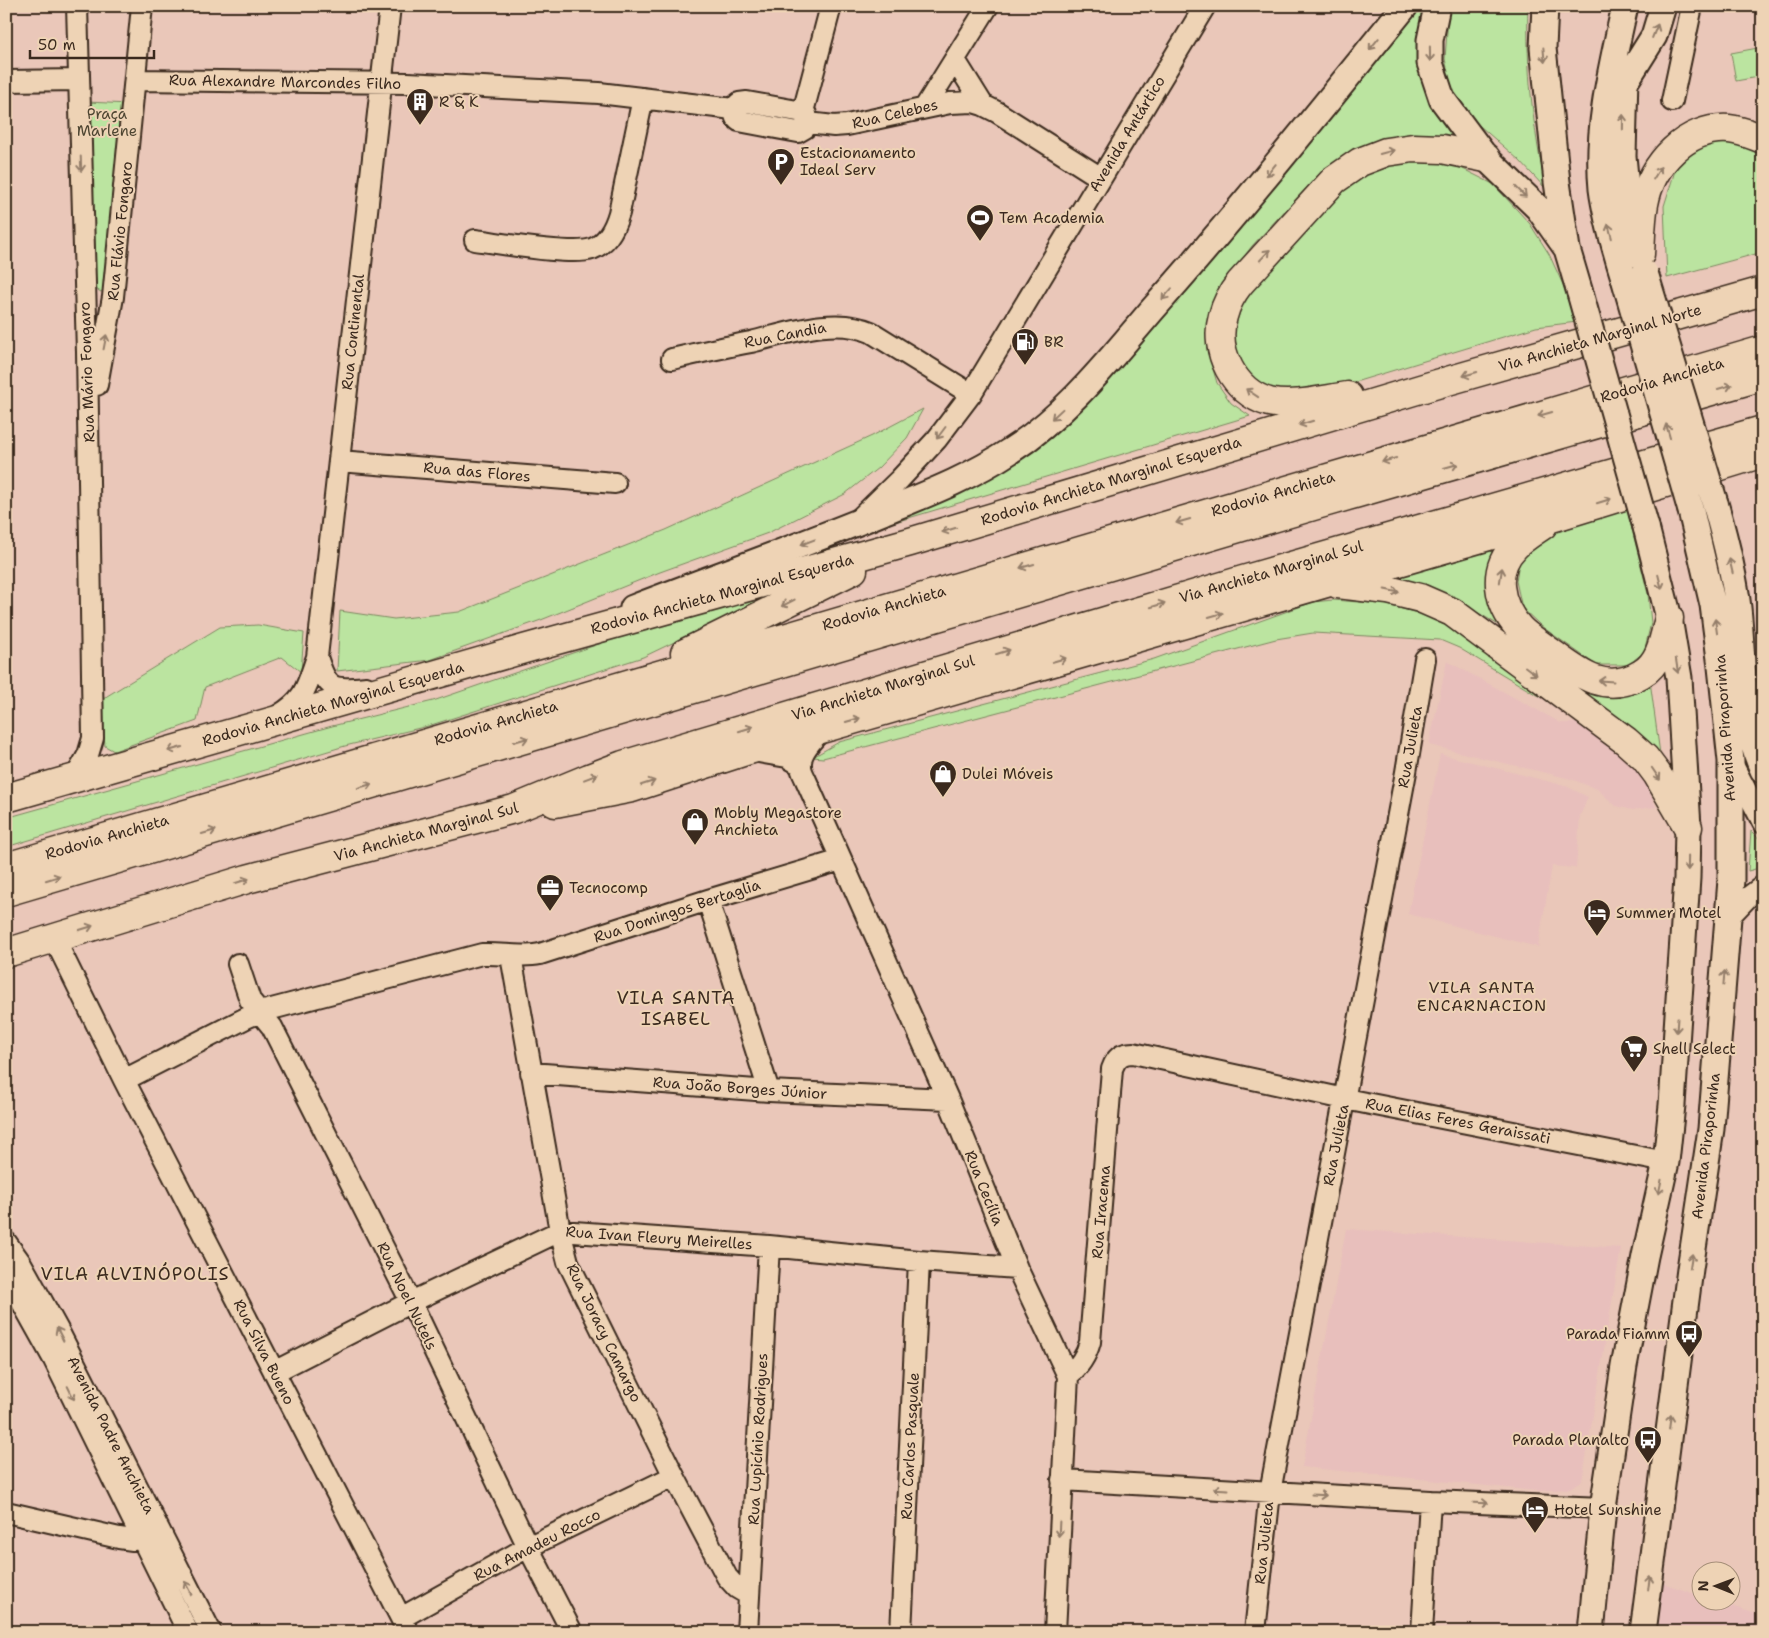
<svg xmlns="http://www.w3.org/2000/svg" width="1769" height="1638" viewBox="0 0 1769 1638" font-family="'Shantell Sans',sans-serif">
<rect width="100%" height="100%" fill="#eac7b9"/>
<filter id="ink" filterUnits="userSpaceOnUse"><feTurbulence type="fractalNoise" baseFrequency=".02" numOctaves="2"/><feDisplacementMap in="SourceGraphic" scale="10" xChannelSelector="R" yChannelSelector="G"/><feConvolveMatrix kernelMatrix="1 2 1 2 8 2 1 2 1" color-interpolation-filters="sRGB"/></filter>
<g filter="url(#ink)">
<path fill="#e8bfbc" d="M1447,661L1561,723H1584L1623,751L1643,776L1656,807L1632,810L1616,806L1597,789L1571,779L1429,745Z
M1440,754L1566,786L1588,797L1580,816L1576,868L1552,866L1538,947L1408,914Z
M1346,1229L1621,1248L1582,1481L1568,1489L1537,1491L1302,1467Z
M1663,1583L1701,1596L1702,1600L1715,1601L1763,1616V1632H1658Z"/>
<path fill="#bbe4a0" stroke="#7b875f" d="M1421,6H1423L1421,25L1425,86L1441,118L1461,138L1391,137L1356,148L1321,172L1252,246L1234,270L1211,322L1208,352L1217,383L1231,403L1250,416L865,531L987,479L1126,358Z
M1452,6H1528C1526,68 1533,129 1546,189L1519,160L1473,120L1452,89L1445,59L1448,18Z
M1763,47V76L1736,81L1731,53Z
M87,102L129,104L105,289L101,292L94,288Z
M1733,141L1763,150V252L1667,278L1664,206L1679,158L1696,144Z
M1431,160L1461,168L1493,184L1530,224L1549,254L1564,287L1577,322L1536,327L1319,393L1289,395L1249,382L1233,345L1236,324L1245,296L1334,194L1363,171L1394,163Z
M923,409L907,438L878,468L845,494L768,533L660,572L541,620L430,660L337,671L340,611L394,619L459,612L666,530L872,436Z
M1626,505L1648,594L1651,623L1644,652L1628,665H1596L1541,626L1522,608L1516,581L1520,556L1553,527Z
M1496,544C1479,579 1484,598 1505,629C1468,606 1436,588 1393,576Z
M779,592L643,657L428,726L345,746L6,847V818L332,726L433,701L625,635Z
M1333,600L1384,604L1421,614L1464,634L1567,707L1535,694L1459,648L1440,640L1313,633L1276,639L823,758L813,757L839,742L1154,659L1313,602Z
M258,625L304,633L301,672L282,657L205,687L197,721L114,751L105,746L101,701L107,696L220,627Z
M1650,681L1660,754L1577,688L1600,695Z
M1751,831L1763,843V867L1748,871Z"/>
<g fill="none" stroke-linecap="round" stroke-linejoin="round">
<defs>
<path id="minor" d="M955,60L983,105
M136,80L408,83L599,93L733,109
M6,81L79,80
M1672,101L1692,6
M747,102L803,112L806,114L808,123L805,128L798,132L739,121L736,118L733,109L739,103Z
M925,107L988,6
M803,112L831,6
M808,123L834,126L847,125L950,103L973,102L983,105L997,112L1101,178
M475,240C500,243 572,256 592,249C607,243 615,227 619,213L643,98
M672,359C698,353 725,347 751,342C789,333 834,316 871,332L971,394
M97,385L113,297L142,6
M339,461L615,483
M858,520L900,479L937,439L971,394L1205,6
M317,657C328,691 332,690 366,687
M279,715C306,699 307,685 317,657L390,6
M823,729C814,738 799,752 801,766C801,770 803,774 805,778L948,1099L1017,1268L1068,1376L1055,1632
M753,751L787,757L801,765
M1732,763L1763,823
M75,778L88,755L93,738L87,352L77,6
M708,900L769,1091
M1728,918L1747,898L1763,886
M54,938L124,1080L408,1632
M511,956L560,1231L568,1262L674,1476L727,1577L737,1588L749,1595
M238,964L250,1000L272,1027L411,1302L528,1547L572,1632
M531,1073L769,1091L948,1099
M124,1080L246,1018L260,1012L482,954C502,953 521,958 540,954L708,900L841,860
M6,1242L21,1263L57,1328L211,1632
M6,1274L54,1360L188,1632
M274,1372L411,1302L560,1231L769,1246L919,1261L1017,1268
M1068,1376C1079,1366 1086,1357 1090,1342L1112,1069C1116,1058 1121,1053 1133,1053L1345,1099L1666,1162
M1062,1480L1430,1501L1603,1508
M6,1512L119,1538L133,1540L153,1535
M401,1618L528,1547L674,1476
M747,1632L769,1246
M901,1632L919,1261
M1255,1632L1270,1492L1406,772L1425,659
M1422,1632L1430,1501"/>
<path id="major" d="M1437,6L1430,40V63L1442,99L1486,158L1538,208L1567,249
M1545,6L1543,48L1557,182L1567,249L1580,293
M1625,76L1623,156L1626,187L1637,239
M1624,84L1654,36L1663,6
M1624,278C1615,249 1606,219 1602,189C1596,128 1612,65 1625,6
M1715,503C1725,538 1734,572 1738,608C1744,662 1740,720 1763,770
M633,608C716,576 801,546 883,512C927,494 971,477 1010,451C1067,415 1110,359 1153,309C1240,211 1322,108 1405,6
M1591,1632L1603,1508L1624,1366L1645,1256L1666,1162L1672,1105L1687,878L1688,827L1679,678L1669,618L1646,527
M1643,1632L1690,1269L1711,1129L1731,880V761L1721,667L1713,605L1691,511"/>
<path id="highway" d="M1640,254C1641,237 1641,220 1644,204C1651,164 1687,126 1729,129C1741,130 1752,135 1763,139
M1348,396C1325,399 1292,408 1269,402C1234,392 1213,351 1223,316C1226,304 1232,293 1240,283L1334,180L1360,162L1386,152L1413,148L1442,149L1486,158
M1543,525C1533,532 1523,538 1515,546C1491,570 1498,604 1519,628C1526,636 1537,642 1546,649C1575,670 1603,697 1641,674C1661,663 1664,638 1669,618
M1338,584L1388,590L1420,598L1452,612L1626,741L1645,758L1657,774L1688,827
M685,653L853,570
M6,798L524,649L910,542L1437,384L1763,291
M555,803L632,788L749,750L1558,516L1763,453
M6,867L1763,350
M6,892L1320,504L1763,376
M6,953L247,879L514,809L589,778L623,765L1243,580L1763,430"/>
</defs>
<use href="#minor" stroke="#3b2a1e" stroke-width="24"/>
<use href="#major" stroke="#3b2a1e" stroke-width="29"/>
<use href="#highway" stroke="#3b2a1e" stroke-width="31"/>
<use href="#minor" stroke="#eed3b5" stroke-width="20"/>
<use href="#major" stroke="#eed3b5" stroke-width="25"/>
<use href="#highway" stroke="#eed3b5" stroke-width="28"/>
<defs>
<path id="major-bridge" d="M1645,273L1715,503
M1624,278L1691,511
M1580,293L1646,527"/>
</defs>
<use href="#major-bridge" stroke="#3b2a1e" stroke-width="29" stroke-linecap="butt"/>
<use href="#major-bridge" stroke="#eed3b5" stroke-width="25"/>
</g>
<defs><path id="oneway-shaft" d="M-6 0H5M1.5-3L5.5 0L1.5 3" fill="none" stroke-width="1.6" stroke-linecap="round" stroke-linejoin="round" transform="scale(1.25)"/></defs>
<g stroke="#947e6a">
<use href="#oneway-shaft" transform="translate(1655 31) rotate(-68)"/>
<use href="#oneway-shaft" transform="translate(1374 44) rotate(129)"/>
<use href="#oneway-shaft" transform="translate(1430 54) rotate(89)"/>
<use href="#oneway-shaft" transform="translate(1544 55) rotate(85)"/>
<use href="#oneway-shaft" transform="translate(1623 122) rotate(-89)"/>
<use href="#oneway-shaft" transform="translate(1387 152) rotate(-15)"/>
<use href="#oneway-shaft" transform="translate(81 164) rotate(88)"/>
<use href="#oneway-shaft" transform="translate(1271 170) rotate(129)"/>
<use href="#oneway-shaft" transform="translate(1657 173) rotate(-59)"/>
<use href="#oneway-shaft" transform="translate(1521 192) rotate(45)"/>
<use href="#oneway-shaft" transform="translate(1610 231) rotate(-104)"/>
<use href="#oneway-shaft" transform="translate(1265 255) rotate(-47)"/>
<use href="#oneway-shaft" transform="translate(1167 294) rotate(131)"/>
<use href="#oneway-shaft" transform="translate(105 342) rotate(-79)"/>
<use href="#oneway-shaft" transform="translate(1470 374) rotate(164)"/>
<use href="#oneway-shaft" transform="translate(1725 387) rotate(-16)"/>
<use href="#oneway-shaft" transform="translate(1252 393) rotate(-146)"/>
<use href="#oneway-shaft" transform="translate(1057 414) rotate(137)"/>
<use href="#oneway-shaft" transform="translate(1545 414) rotate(164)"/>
<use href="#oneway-shaft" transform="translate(1306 423) rotate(163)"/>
<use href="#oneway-shaft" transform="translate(1668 431) rotate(-106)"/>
<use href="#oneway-shaft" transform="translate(941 433) rotate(127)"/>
<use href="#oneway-shaft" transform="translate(1389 460) rotate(164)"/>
<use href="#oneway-shaft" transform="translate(1451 466) rotate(-16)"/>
<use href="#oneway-shaft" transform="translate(1604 501) rotate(-17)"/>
<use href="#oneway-shaft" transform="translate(1183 521) rotate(164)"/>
<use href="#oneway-shaft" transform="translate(949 530) rotate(163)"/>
<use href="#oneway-shaft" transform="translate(808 542) rotate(159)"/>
<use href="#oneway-shaft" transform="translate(1027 566) rotate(164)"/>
<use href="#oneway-shaft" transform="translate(1731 566) rotate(-103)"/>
<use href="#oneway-shaft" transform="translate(1501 575) rotate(-81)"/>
<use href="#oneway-shaft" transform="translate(1660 582) rotate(76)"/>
<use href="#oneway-shaft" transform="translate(1392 591) rotate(12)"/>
<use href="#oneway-shaft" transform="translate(788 603) rotate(153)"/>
<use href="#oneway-shaft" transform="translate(1158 605) rotate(-17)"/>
<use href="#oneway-shaft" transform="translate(1216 615) rotate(-16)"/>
<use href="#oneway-shaft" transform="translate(1716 626) rotate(-98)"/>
<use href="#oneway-shaft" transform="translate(1003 652) rotate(-17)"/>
<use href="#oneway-shaft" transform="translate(1059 660) rotate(-16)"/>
<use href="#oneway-shaft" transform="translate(1677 666) rotate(81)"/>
<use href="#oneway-shaft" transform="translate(1531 671) rotate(37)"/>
<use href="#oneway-shaft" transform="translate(1606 681) rotate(-176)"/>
<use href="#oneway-shaft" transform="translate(853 720) rotate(-16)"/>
<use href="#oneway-shaft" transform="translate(746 729) rotate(-17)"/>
<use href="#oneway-shaft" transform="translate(521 740) rotate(-16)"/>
<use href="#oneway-shaft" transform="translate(175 749) rotate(164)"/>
<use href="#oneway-shaft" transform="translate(1656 774) rotate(56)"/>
<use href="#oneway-shaft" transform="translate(591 777) rotate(-21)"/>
<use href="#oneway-shaft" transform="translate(648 783) rotate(-18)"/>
<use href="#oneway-shaft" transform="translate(365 786) rotate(-16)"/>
<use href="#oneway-shaft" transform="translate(209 832) rotate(-16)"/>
<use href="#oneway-shaft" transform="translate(1688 863) rotate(91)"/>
<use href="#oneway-shaft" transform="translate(53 878) rotate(-17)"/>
<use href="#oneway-shaft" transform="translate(242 881) rotate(-17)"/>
<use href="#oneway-shaft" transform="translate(86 928) rotate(-17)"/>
<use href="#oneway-shaft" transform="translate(1724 978) rotate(-85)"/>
<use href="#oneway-shaft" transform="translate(1677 1025) rotate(94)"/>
<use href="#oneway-shaft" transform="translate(1660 1187) rotate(102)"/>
<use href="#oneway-shaft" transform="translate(1691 1261) rotate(-81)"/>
<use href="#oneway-shaft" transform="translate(60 1334) rotate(-117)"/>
<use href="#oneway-shaft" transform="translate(71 1393) rotate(64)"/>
<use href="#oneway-shaft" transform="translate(1670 1422) rotate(-83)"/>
<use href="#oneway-shaft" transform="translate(1221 1489) rotate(-177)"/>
<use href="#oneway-shaft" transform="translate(1319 1495) rotate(3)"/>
<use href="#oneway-shaft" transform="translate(1481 1503) rotate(2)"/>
<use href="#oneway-shaft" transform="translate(1059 1529) rotate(93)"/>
<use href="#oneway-shaft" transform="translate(1649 1583) rotate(-83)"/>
<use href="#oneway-shaft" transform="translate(188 1588) rotate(-117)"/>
</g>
</g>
<defs>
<symbol id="building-pin" viewBox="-11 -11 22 30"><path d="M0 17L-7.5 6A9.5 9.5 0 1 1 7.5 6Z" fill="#3b2a1e" stroke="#eed3b5"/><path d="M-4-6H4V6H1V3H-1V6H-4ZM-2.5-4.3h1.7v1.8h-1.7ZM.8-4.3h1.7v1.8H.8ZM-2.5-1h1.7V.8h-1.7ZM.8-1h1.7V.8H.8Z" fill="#fff"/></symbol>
<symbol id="parking-pin" viewBox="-11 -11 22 30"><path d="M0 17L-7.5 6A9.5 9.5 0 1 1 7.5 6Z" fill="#3b2a1e" stroke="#eed3b5"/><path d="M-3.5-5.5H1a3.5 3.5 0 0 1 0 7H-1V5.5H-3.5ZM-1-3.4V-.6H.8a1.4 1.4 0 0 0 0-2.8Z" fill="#fff"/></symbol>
<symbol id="stadium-pin" viewBox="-11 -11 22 30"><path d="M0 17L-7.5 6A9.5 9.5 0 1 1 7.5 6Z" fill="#3b2a1e" stroke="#eed3b5"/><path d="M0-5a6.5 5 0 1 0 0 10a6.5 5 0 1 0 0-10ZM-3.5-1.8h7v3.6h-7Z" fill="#fff"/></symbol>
<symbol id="fuel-pin" viewBox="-11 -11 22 30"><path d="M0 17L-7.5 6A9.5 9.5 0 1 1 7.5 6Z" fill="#3b2a1e" stroke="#eed3b5"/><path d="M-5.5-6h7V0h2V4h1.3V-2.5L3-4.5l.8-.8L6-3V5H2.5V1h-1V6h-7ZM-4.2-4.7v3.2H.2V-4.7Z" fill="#fff"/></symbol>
<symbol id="shop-pin" viewBox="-11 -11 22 30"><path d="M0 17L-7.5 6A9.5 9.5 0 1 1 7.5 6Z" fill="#3b2a1e" stroke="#eed3b5"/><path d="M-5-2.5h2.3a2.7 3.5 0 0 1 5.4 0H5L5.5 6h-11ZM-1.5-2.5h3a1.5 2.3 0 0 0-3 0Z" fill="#fff"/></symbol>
<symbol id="office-pin" viewBox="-11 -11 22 30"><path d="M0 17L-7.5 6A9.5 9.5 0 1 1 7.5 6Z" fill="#3b2a1e" stroke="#eed3b5"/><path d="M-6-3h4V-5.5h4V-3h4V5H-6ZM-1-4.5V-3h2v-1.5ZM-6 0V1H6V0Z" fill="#fff"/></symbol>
<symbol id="hotel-pin" viewBox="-11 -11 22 30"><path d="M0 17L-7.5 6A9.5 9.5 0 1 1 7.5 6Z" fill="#3b2a1e" stroke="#eed3b5"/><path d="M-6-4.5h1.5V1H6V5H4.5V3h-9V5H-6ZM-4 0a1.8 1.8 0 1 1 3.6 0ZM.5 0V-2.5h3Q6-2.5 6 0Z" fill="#fff"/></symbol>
<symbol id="supermarket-pin" viewBox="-11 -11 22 30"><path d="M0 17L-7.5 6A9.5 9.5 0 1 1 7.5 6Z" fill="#3b2a1e" stroke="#eed3b5"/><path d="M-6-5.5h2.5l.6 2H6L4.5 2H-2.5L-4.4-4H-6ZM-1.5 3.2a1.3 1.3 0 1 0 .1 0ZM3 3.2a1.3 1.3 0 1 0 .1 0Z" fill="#fff"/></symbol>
<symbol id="bus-pin" viewBox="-11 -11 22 30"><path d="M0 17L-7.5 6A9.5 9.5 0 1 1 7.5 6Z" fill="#3b2a1e" stroke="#eed3b5"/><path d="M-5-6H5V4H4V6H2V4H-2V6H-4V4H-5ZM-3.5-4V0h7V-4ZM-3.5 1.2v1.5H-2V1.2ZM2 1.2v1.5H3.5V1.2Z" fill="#fff"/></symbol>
</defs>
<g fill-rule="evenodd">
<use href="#building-pin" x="404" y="86" width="32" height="43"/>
<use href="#parking-pin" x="765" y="146" width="32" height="43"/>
<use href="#stadium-pin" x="964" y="202" width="32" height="43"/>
<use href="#fuel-pin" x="1009" y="326" width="32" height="43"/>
<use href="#shop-pin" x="927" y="758" width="32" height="43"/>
<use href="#shop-pin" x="679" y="806" width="32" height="43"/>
<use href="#office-pin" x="534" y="872" width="32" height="43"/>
<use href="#hotel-pin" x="1581" y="897" width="32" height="43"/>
<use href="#supermarket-pin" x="1618" y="1033" width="32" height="43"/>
<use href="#bus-pin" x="1673" y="1318" width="32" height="43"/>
<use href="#bus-pin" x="1632" y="1424" width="32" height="43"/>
<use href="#hotel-pin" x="1519" y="1494" width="32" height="43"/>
</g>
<g text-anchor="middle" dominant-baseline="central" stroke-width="4" stroke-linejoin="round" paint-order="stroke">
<g font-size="15" fill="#3b2a1e" stroke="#eed3b5">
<text transform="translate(285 82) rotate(1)">Rua Alexandre Marcondes Filho</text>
<text transform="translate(895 114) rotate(-13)">Rua Celebes</text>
<text transform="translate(1127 134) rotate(-59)">Avenida Antártico</text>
<text transform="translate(120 231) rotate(-84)">Rua Flávio Fongaro</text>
<text transform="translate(353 332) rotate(-84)">Rua Continental</text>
<text transform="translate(785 335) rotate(-11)">Rua Candia</text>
<text transform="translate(1600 338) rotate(-16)">Via Anchieta Marginal Norte</text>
<text transform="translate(87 372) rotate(-92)">Rua Mário Fongaro</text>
<text transform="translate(1662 380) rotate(-16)">Rodovia Anchieta</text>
<text transform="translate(477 472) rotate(5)">Rua das Flores</text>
<text transform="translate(1111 481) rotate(-17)">Rodovia Anchieta Marginal Esquerda</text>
<text transform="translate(1273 494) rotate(-16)">Rodovia Anchieta</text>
<text transform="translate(1271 572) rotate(-16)">Via Anchieta Marginal Sul</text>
<text transform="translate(722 594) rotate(-15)">Rodovia Anchieta Marginal Esquerda</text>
<text transform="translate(884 608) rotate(-16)">Rodovia Anchieta</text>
<text transform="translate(883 688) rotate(-17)">Via Anchieta Marginal Sul</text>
<text transform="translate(333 704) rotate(-16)">Rodovia Anchieta Marginal Esquerda</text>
<text transform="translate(496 723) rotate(-16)">Rodovia Anchieta</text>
<text transform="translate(1725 728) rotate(-94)">Avenida Piraporinha</text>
<text transform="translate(1410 747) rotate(-80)">Rua Julieta</text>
<text transform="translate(426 832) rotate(-15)">Via Anchieta Marginal Sul</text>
<text transform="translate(107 837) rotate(-16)">Rodovia Anchieta</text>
<text transform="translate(677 911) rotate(-18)">Rua Domingos Bertaglia</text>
<text transform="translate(740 1088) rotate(4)">Rua João Borges Júnior</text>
<text transform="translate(1458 1121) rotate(11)">Rua Elias Feres Geraissati</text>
<text transform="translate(1336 1145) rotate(-79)">Rua Julieta</text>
<text transform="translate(1706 1146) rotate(-83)">Avenida Piraporinha</text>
<text transform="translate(984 1188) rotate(68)">Rua Cecília</text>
<text transform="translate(1101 1212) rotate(-85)">Rua Iracema</text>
<text transform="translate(659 1238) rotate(4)">Rua Ivan Fleury Meirelles</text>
<text transform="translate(407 1296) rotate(64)">Rua Noel Nutels</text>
<text transform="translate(604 1333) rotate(64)">Rua Joracy Camargo</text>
<text transform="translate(264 1352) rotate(63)">Rua Silva Bueno</text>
<text transform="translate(111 1435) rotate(63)">Avenida Padre Anchieta</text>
<text transform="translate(758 1439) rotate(-87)">Rua Lupicínio Rodrigues</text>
<text transform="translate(910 1446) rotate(-87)">Rua Carlos Pasquale</text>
<text transform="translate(1264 1543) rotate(-84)">Rua Julieta</text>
<text transform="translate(537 1545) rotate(-27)">Rua Amadeu Rocco</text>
</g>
<g font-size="15" fill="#3b2a1e" stroke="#eed3b5" text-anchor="start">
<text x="439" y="102">R &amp; K</text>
<text x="800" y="153">Estacionamento<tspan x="800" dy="17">Ideal Serv</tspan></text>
<text x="999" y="218">Tem Academia</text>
<text x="1044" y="342">BR</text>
<text x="962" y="774">Dulei Móveis</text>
<text x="714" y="813">Mobly Megastore<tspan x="714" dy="17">Anchieta</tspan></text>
<text x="569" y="888">Tecnocomp</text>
<text x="1616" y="913">Summer Motel</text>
<text x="1653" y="1049">Shell Select</text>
<text x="1670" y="1334" text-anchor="end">Parada Fiamm</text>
<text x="1629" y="1440" text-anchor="end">Parada Planalto</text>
<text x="1554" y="1510">Hotel Sunshine</text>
</g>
<g font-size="15" fill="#4e4632" stroke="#eed3b5">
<text x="107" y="114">Praça<tspan x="107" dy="17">Marlene</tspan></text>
</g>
<g font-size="16" letter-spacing="1" fill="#3b2a1e" stroke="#eed3b5">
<text x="1482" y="987">VILA SANTA<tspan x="1482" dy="18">ENCARNACION</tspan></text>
</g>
<g font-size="18" letter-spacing="1" fill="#3b2a1e" stroke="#eed3b5">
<text x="676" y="998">VILA SANTA<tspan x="676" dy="21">ISABEL</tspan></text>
<text x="135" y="1274">VILA ALVINÓPOLIS</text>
</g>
</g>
<rect width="1769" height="1638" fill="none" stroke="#eed3b5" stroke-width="25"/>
<rect x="12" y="12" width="1744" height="1613" fill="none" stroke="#3b2a1e" stroke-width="2" filter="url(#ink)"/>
<g transform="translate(1716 1586) rotate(271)"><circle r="24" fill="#eed3b5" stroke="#a68f79"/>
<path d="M0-4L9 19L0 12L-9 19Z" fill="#3b2a1e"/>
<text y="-8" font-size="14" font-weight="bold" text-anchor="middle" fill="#3b2a1e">N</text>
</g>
<path d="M30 50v8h124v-8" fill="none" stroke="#3b2a1e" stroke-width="2.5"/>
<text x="38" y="50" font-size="15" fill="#3b2a1e" stroke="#eed3b5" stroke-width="4" paint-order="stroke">50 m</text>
</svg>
